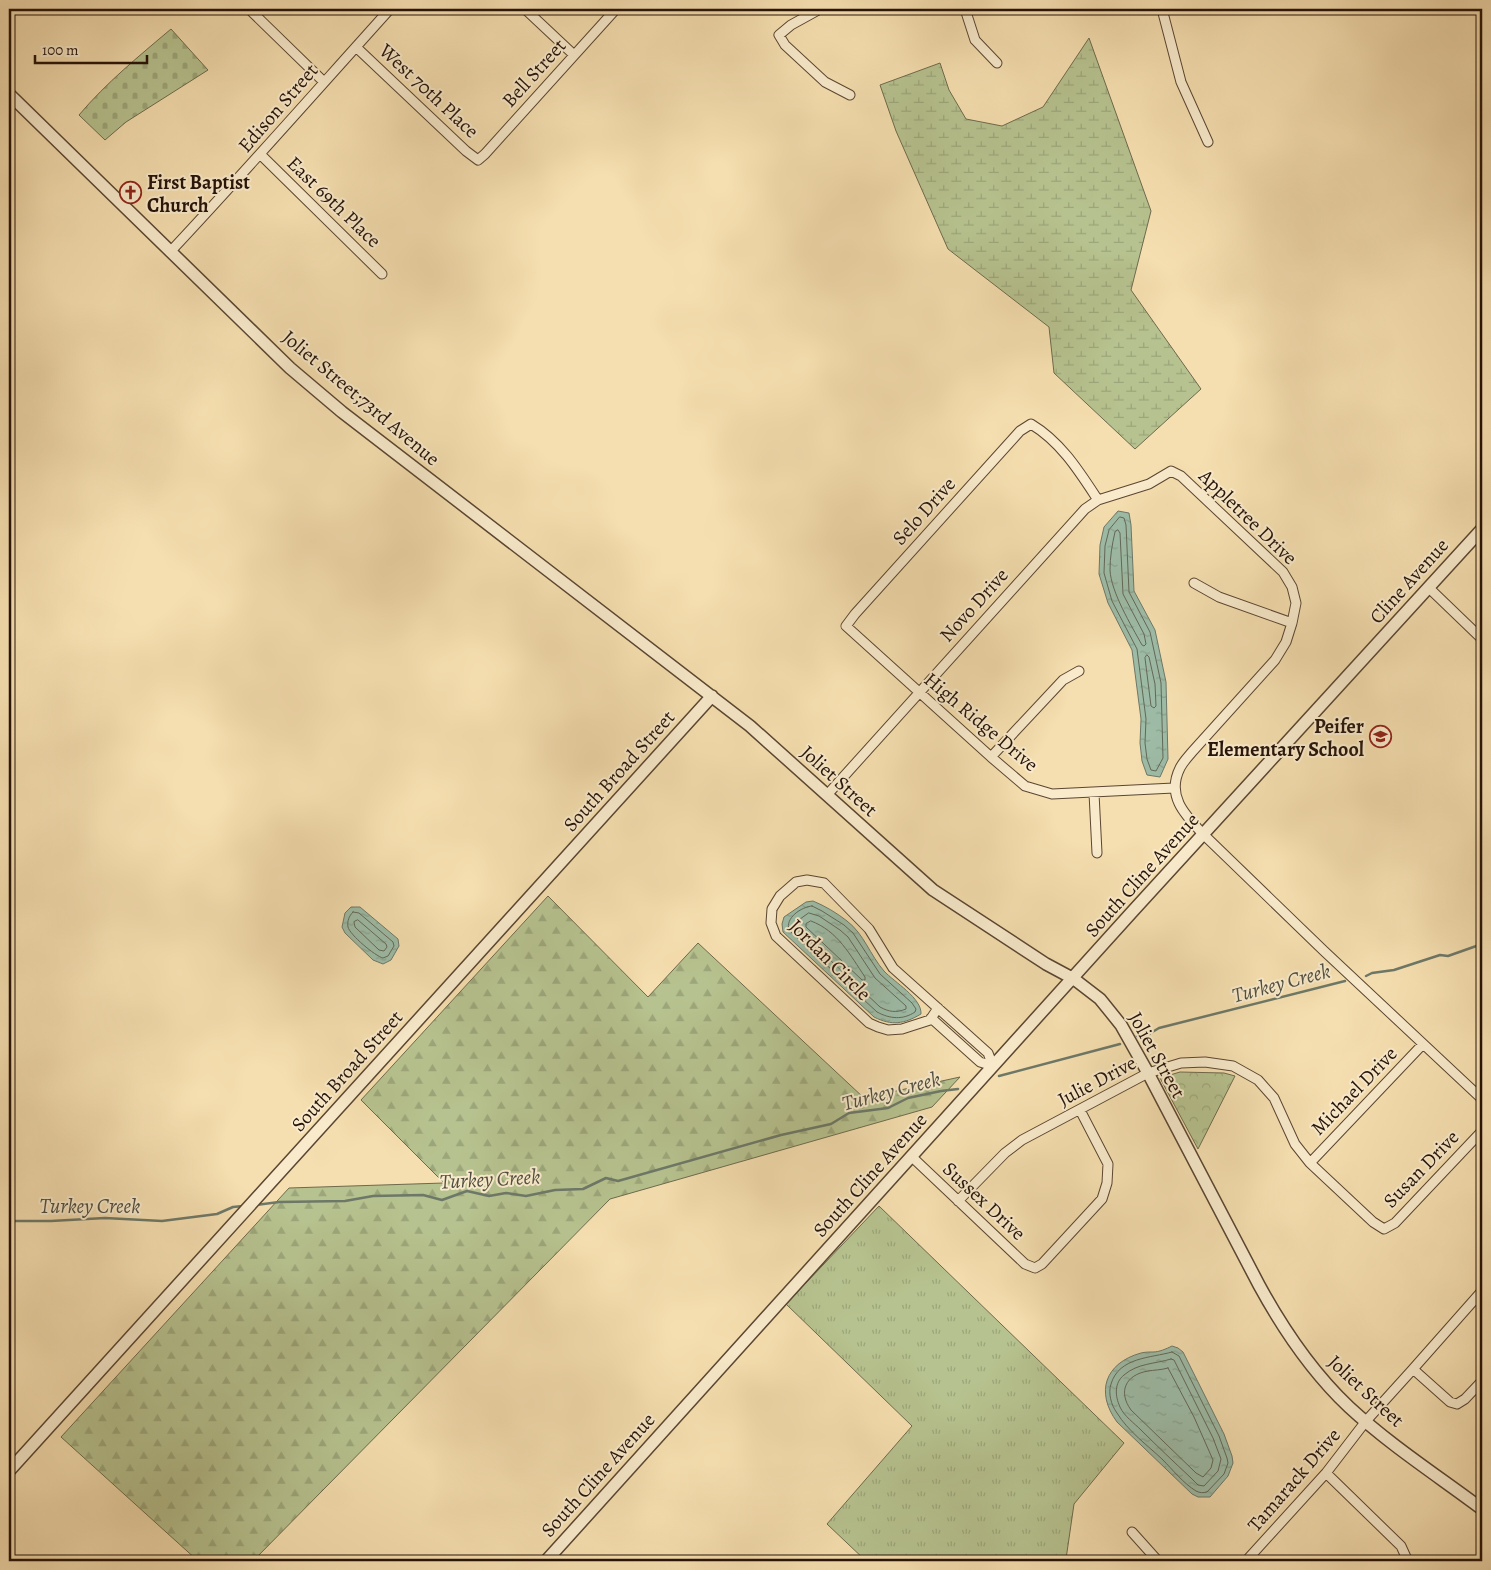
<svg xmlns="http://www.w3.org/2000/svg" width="1491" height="1570" viewBox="0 0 1491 1570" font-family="Alegreya,serif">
<defs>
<pattern id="grass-tufts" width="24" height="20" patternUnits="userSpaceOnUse" patternTransform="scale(1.25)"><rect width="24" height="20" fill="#b6c28f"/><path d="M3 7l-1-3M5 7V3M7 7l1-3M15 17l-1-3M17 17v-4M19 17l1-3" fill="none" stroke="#9ca67a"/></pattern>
<pattern id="forest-firs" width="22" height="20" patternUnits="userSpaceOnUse" patternTransform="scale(1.25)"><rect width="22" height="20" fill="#b6c28f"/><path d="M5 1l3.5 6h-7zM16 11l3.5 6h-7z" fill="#9ca67a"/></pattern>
<pattern id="wetland-marsh" width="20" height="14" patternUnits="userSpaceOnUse" patternTransform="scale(1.25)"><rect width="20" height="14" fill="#b6c28f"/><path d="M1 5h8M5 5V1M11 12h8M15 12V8" fill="none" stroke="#9ca67a"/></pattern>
<pattern id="cemetery-stones" width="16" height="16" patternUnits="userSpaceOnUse" patternTransform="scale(1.25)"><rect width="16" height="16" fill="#b6c28f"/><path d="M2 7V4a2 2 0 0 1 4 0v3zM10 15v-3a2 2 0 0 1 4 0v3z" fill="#9ca67a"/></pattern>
<pattern id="park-crowns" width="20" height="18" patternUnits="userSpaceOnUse" patternTransform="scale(1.25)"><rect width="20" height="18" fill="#b6c28f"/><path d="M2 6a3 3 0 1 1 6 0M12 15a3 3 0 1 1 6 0" fill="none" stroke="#9ca67a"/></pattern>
<pattern id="water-ripples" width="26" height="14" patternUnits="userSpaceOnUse" patternTransform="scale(1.25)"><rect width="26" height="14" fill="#9dbca7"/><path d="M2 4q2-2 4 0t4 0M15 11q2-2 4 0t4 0" fill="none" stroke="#87a18e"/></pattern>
</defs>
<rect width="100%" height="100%" fill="#f5deaf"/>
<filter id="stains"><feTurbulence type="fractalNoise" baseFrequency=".004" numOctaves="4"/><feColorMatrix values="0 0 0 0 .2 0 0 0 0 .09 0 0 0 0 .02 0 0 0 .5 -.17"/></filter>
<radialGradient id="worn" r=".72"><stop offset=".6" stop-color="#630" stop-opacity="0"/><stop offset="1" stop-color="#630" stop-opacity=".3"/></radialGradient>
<path fill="url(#grass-tufts)" stroke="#6e6a4c" d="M879,1206L1124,1443L1074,1504L1066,1559L1068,1561H866L827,1524L912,1426L786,1304Z"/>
<path fill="url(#forest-firs)" stroke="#6e6a4c" d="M548,896L648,997L698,943L864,1098L960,1077L932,1107L610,1199L253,1561H198L61,1437L289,1188L444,1183L361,1100Z"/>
<path fill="url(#wetland-marsh)" stroke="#6e6a4c" d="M1089,38L1151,211L1131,290L1201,389L1135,449L1054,373L1049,327L948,249L896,131L880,85L940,63L949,90L966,119L1002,126L1043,107Z"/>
<path fill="url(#cemetery-stones)" stroke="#6e6a4c" d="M171,29L208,70L126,122L105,140L79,115C106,83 139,56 171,29Z"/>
<path fill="url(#park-crowns)" stroke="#6e6a4c" d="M1180,1072L1224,1073L1235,1076L1198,1149L1160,1078Z"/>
<path fill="url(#water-ripples)" stroke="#6d7868" d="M1118,511L1129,513L1131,525L1134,591L1155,630L1166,682L1168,759L1160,777L1147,775L1142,761L1140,743L1141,719L1132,650L1108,603L1099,574L1100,545L1104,527Z
M813,901C825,906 837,913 847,921C864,934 870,955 884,971C894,982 922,998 921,1014C904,1024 892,1026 874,1017L783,932L782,924L784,917L806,902Z
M351,907H360L398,939L399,946L391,960L383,964L373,960L345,933L342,927L345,913Z
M1172,1346L1178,1348L1183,1352L1224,1434L1232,1456L1233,1463L1228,1476L1210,1497H1198L1192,1494L1117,1422C1095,1392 1105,1363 1141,1353C1145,1352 1149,1352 1153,1352C1159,1352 1166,1349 1172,1346Z"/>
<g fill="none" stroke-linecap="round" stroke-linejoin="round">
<path stroke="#626858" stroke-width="1" d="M1120,517L1124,518L1126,525L1129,592L1150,632L1161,683L1163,758L1156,771L1151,770L1147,759L1145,743L1146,719L1137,649L1112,601L1104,573L1105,546L1109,530Z
M1118,530L1120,533L1123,594L1144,634L1146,644L1144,646L1142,645C1131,625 1111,592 1110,570C1110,557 1112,545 1115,532Z
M1147,655L1149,657L1155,684L1156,706L1154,708L1151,706L1145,658Z
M812,906L822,911L844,925L853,933L880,974L912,1003L916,1009L915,1012C903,1020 890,1019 877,1012L789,930C785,918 801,907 812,906Z
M353,912L359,913L393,942L394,946L388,956L383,958C375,956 350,935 348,927C347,921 349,916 353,912Z
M809,913L819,916L840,930L848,937L875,978L906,1006V1009C896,1013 889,1012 880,1007L794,926L795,923Z
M358,920L386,944L387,947L384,951L379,950L355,927L354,922Z
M811,921C838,931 850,955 865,977V980H862L806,927V924Z
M1172,1352L1179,1356L1219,1436L1227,1458L1228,1463L1224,1474L1207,1492C1203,1493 1200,1493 1196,1491C1183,1483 1173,1470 1162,1459C1147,1445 1128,1431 1117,1413C1111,1405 1108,1393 1111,1384C1119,1357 1151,1358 1172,1352Z
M1171,1359L1174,1360L1213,1438L1221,1459L1218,1471L1204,1486L1198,1485L1191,1478C1174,1462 1157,1446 1141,1430C1134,1423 1124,1416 1120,1407C1115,1396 1114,1383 1124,1375C1138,1363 1155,1364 1171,1359Z
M1168,1368L1194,1417L1213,1460L1211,1468L1203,1477L1196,1473L1131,1410C1118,1392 1125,1375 1148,1371C1154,1370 1161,1370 1168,1368Z"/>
<path stroke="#6d7868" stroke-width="2.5" d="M1366,976L1372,973L1394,970L1440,955L1448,956L1482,944
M1137,1036L1149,1034L1159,1028L1345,981
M999,1076L1120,1044
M256,1205L279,1202L345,1201L373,1196L423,1195L442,1200L467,1191L489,1196L506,1193L526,1196L555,1190L583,1189L606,1178L618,1181L781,1135L831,1124L849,1113L888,1108L908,1098L941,1091L958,1089
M9,1221H51L105,1218L162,1221L217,1214L233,1207L243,1206"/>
<defs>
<path id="minor" d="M249,9L324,82
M525,9L574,55
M820,9L791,25L779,35L785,45L825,82L850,95
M965,9L975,40L997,63
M1162,9L1181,82L1208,142
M356,47L466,151L478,160L485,154L616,9
M261,155L382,274
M170,252C245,172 317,90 390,9
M1098,500C1079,471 1061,442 1031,424L1020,431L855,614L846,626L991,757L1025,786L1052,794L1174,788
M1194,583L1219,597L1292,623
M1429,588L1482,639
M991,757L1063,680L1079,671
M1094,793L1097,853
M827,795L1085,509L1098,500L1149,484L1171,471L1181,476L1283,572L1292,587L1296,603L1292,623L1286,642L1275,660L1192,752C1188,757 1183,762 1180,768C1166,796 1185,815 1203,834L1324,951L1482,1099
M938,1008L930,1020L902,1029L888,1030L878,1027L869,1023L776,936L771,923L772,909L780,896L796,882L807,880L824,883L869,929L893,968L988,1053L993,1066
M931,1018L980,1062L993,1066
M911,1156L1025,1264L1035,1268L1042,1264L1102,1199L1107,1183L1108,1164L1080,1110
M1310,1163L1423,1044
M958,1201L1005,1153L1022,1140L1148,1073L1181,1063L1205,1062L1233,1066L1258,1080L1274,1098L1295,1144L1310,1163L1373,1222L1384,1229L1395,1223L1482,1131
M1482,1291L1413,1369L1450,1402L1457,1404L1465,1399L1482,1381
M1326,1473L1401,1546L1406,1557L1405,1561
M1132,1532L1158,1561
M1246,1561L1326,1473L1366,1421L1413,1369"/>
<path id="tertiary" d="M9,94L290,368L342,412L750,726L933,890L1046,964L1074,979L1100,999L1121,1025L1148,1073L1259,1285C1283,1329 1312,1372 1349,1407C1390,1445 1438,1476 1482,1509
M9,1471L712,696
M546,1561L1132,912L1482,529"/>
</defs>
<use href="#minor" stroke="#5a4632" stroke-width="11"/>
<use href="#tertiary" stroke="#5a4632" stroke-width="14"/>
<use href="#minor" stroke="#f8eacb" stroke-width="9"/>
<use href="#tertiary" stroke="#f8eacb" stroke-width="11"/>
</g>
<defs>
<symbol id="church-ring" viewBox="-11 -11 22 22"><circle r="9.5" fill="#f8eacb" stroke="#8f2418" stroke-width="1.5"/><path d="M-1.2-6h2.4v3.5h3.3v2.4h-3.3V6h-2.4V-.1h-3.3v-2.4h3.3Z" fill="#8f2418"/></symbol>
<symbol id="school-ring" viewBox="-11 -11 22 22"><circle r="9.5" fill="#f8eacb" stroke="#8f2418" stroke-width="1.5"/><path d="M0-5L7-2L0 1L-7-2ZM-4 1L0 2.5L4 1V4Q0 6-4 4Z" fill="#8f2418"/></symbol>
</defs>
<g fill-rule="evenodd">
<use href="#church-ring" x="118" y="180" width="25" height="25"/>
<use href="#school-ring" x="1368" y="724" width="25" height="25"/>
</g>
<g text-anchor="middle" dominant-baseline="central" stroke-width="4" stroke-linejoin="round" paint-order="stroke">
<g font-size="20" fill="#261309" stroke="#f8eacb">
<text transform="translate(534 73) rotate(-48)">Bell Street</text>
<text transform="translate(429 91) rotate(43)">West 70th Place</text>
<text transform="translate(278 108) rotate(-49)">Edison Street</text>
<text transform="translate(334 202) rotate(44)">East 69th Place</text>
<text transform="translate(361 398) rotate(40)">Joliet Street;73rd Avenue</text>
<text transform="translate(924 511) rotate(-48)">Selo Drive</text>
<text transform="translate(1248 517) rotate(44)">Appletree Drive</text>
<text transform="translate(1409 581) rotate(-48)">Cline Avenue</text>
<text transform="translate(974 605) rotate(-48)">Novo Drive</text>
<text transform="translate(981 722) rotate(40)">High Ridge Drive</text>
<text transform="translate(619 771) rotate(-48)">South Broad Street</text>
<text transform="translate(839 781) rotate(42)">Joliet Street</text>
<text transform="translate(1142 875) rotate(-48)">South Cline Avenue</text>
<text transform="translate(830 960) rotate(45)">Jordan Circle</text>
<text transform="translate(1157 1055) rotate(61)">Joliet Street</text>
<text transform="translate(347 1071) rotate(-48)">South Broad Street</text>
<text transform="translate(1097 1081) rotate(-28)">Julie Drive</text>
<text transform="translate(1354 1091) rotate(-46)">Michael Drive</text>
<text transform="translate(1421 1169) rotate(-46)">Susan Drive</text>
<text transform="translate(870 1175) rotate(-48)">South Cline Avenue</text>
<text transform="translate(984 1201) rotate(43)">Sussex Drive</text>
<text transform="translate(1366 1391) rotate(43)">Joliet Street</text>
<text transform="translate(598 1475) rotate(-48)">South Cline Avenue</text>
<text transform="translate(1294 1480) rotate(-49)">Tamarack Drive</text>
</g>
<g font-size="20" font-weight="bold" fill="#261309" stroke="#f8eacb" text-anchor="start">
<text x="147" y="182">First Baptist<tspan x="147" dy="23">Church</tspan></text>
<text x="1364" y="726" text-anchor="end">Peifer<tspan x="1364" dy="23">Elementary School</tspan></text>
</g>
<g font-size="21" font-style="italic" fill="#504e40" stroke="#f8eacb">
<text transform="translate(1281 983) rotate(-15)">Turkey Creek</text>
<text transform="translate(891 1091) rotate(-15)">Turkey Creek</text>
<text transform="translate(490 1179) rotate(-3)">Turkey Creek</text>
<text x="90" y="1206">Turkey Creek</text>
</g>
</g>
<rect width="1491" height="1570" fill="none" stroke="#f5deaf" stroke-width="30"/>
<rect x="10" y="10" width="1471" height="1550" fill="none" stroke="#261309" stroke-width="2.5"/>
<rect x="15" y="15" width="1461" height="1540" fill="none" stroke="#261309"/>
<path d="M35 55v8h112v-8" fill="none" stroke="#261309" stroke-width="2.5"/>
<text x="42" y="55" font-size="15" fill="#261309" stroke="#f8eacb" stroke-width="4" paint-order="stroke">100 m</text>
<rect width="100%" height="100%" filter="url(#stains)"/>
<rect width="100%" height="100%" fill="url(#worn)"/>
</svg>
